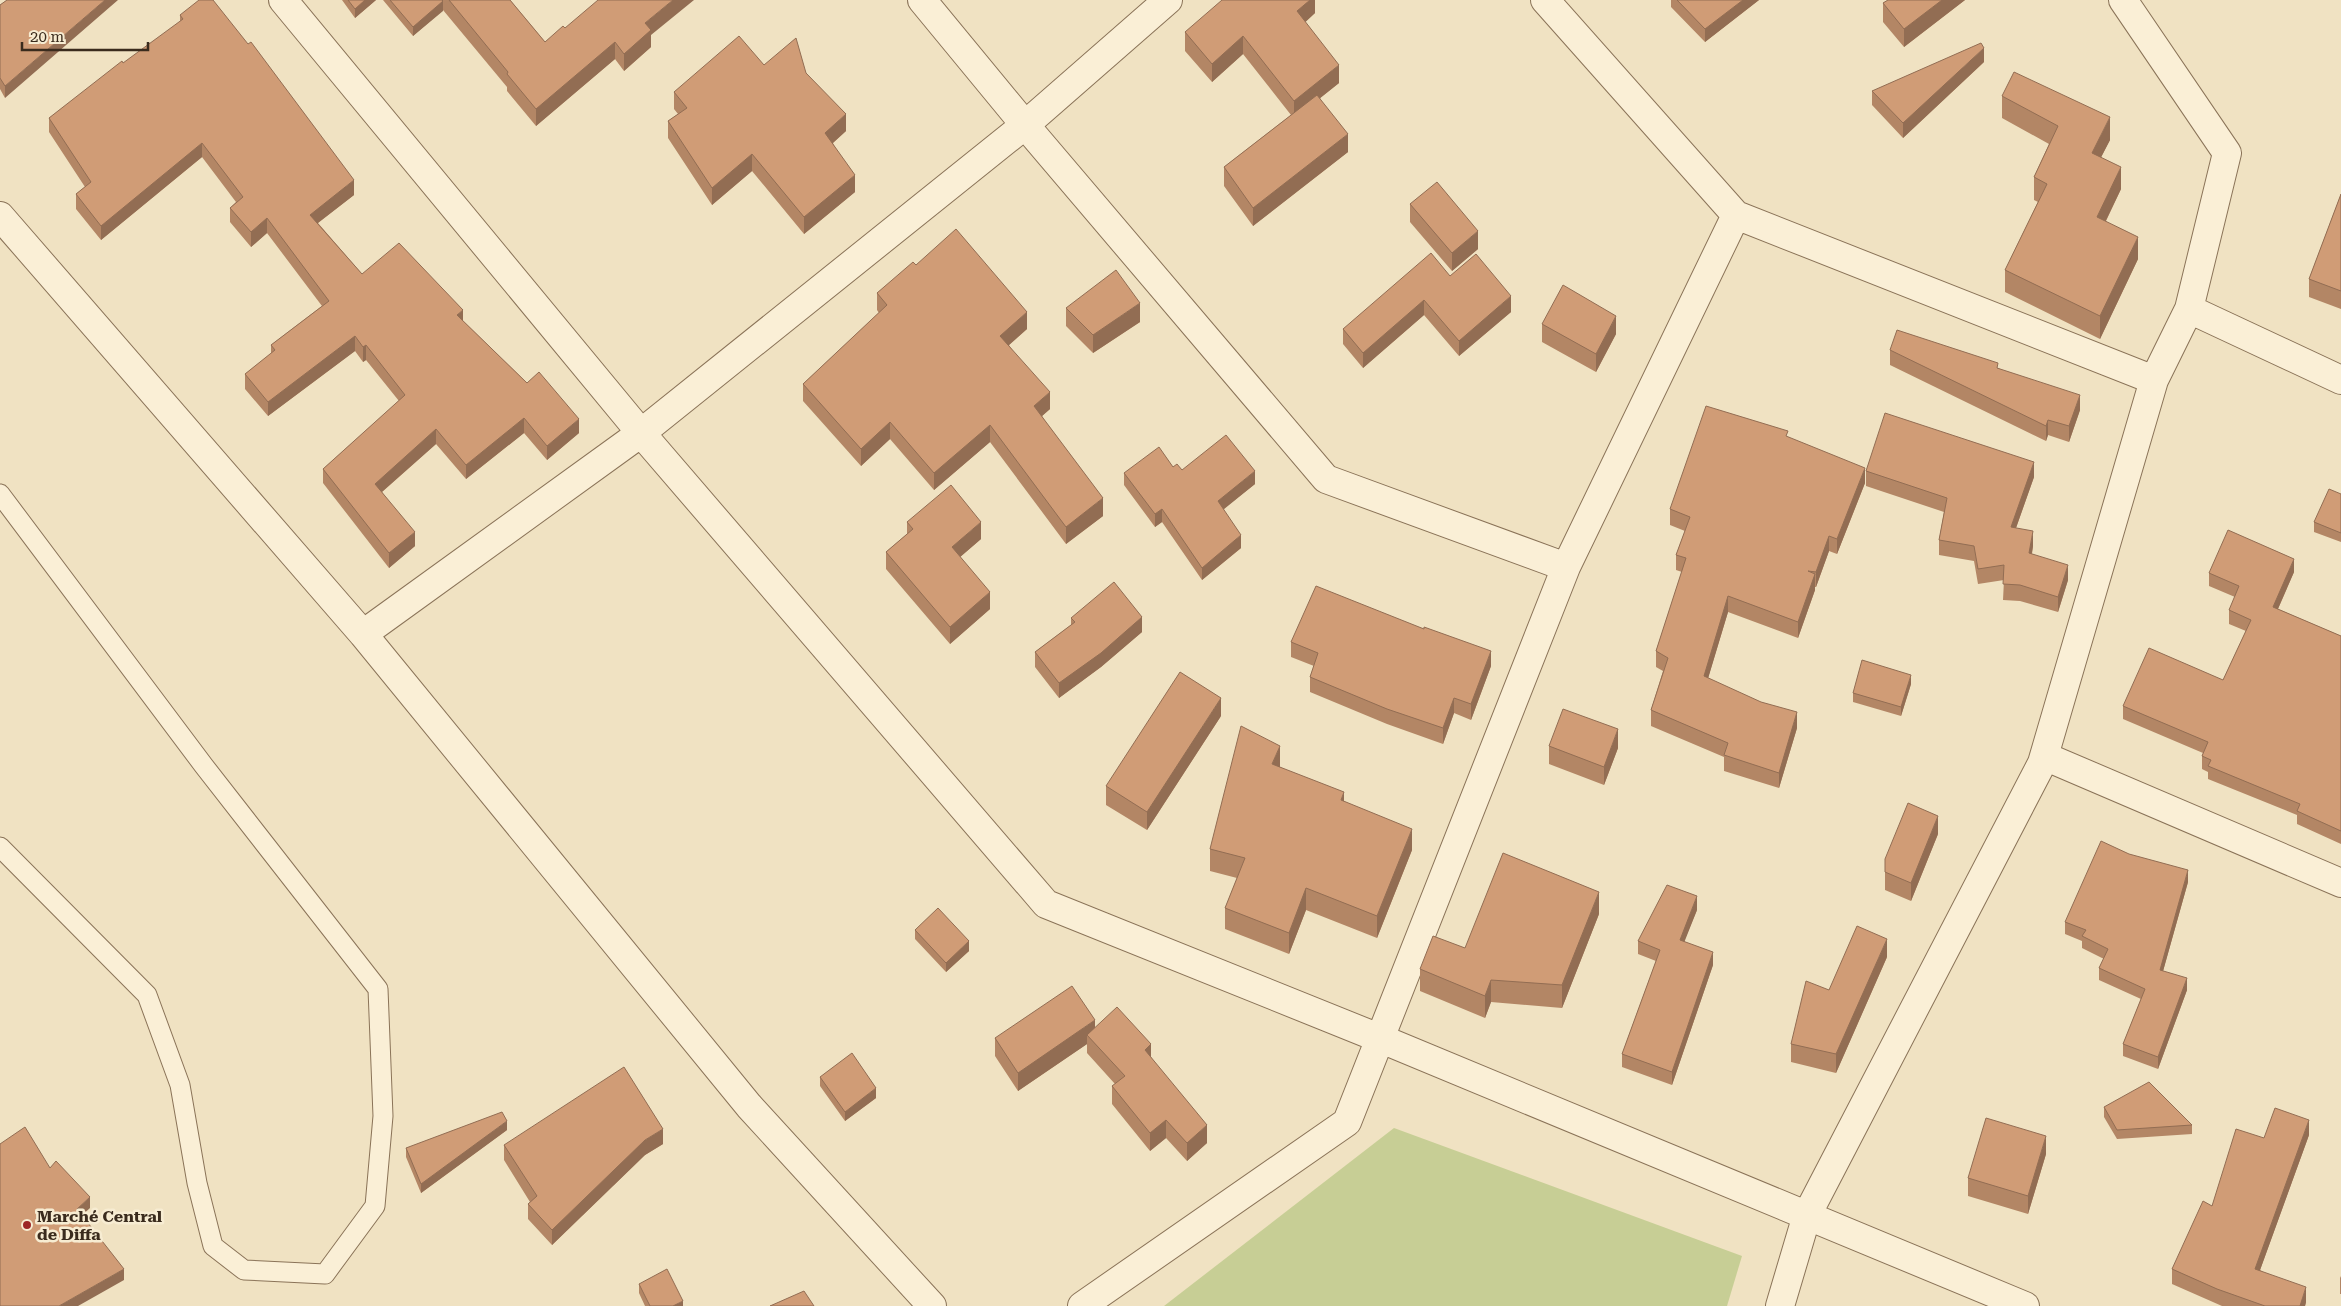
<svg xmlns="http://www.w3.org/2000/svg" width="2341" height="1306" viewBox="0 0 2341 1306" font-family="'Roboto Serif',serif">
<rect width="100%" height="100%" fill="#f0e2c2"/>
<path fill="#c7ce95" d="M1394,1128L1742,1256L1727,1306H1164Z"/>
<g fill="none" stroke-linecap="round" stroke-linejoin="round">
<defs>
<path id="service" d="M0,494L204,766L378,989L383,1116L375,1206L325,1274L244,1270L213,1246L197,1183L180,1085L147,995L0,847"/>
<path id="minor" d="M283,0L641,433L1046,904L1379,1038L2025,1306
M922,0L1025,125L1326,479L1566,567
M1545,0L1736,215L2154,380
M0,216L363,634L749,1106L932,1306
M2189,309L2341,380
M363,634L641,433L1025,125L1168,0
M2044,756L2341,883
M1082,1306L1347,1122L1566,567L1736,215
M1780,1306L1807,1215L2042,763L2154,380L2189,309L2227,153L2123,0"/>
</defs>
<use href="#service" stroke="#8a7358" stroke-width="21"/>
<use href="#minor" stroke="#8a7358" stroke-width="30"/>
<use href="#service" stroke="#faefd6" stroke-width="19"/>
<use href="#minor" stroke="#faefd6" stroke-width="28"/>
</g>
<path fill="#b38665" d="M7,0L5,98L0,89V5Z
M342,0H376L355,18Z
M383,0H510L545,42L565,28L651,35V47L624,71L615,59L536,126L507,91V87L443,10L413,36Z
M1315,0V13L1305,22L1339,83L1320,98L1348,152L1253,226L1224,186V167L1291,115L1243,54L1212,82L1185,51V32Z
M1671,0H1759L1705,42L1671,7Z
M1888,0H1965L1904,47L1883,22V3Z
M180,15L354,195L318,223L362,274L463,321L579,433L547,460L524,433L466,479L436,444L382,492L415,546L389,568L323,483V469L399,401L366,360L363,362L355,351L268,416L245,389V374L271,354V345L322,306L267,233L251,247L230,222V208L236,202L202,157L101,240L76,209V194L85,187L49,132V118L180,22Z
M1984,62L1903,138L1872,105V91Z
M764,65L806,73L846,131L833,143L855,192L804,234L752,171L712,205L668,138V121L678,114L674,109V92Z
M2002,96L2110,140L2101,157L2121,189L2106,221L2138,259L2100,339L2005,292V270L2038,202L2034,200V177L2049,144L2002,118Z
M2341,194V309L2309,297V279Z
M1410,204L1478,249L1452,271L1410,222Z
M916,265L1027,329L1009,345L1050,409L1042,416L1103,516L1066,544L990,442L934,490L890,439L861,466L803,401V384L879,313L877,310V293Z
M1450,276L1511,312L1459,356L1424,315L1363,368L1343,344V329Z
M1066,308L1140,322L1093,353L1066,326Z
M1542,324L1616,334L1596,372L1542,342Z
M1890,350L1998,368L2080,410L2069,442L2048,435L2046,441L1890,365Z
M1788,437L1865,483L1837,554L1829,551L1816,587H1815V590L1798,638L1728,612L1708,678L1797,728L1779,788L1724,771V757L1651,726V710L1663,671L1656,667V651L1682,572L1676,570V555L1685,531L1670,525V509Z
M1173,467L1182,470L1255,484L1223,509L1241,548L1202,580L1162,522L1155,527L1124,485V473Z
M1866,471L2034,477L2016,528L2033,546L2032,554L2068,580L2058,612L2020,601L2003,600L2004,580L1978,584L1974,561L1939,555V540L1944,512L1866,486Z
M2341,494V542L2314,532V522Z
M907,522L981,539L960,557L990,609L950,644L886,569V552L907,534Z
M2294,572L2278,609L2341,636V844L2297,824V815L2208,779V772L2202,769V756L2203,753L2123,719V706L2223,680L2246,631L2229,624V610L2235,597L2209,586V573Z
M1071,618L1142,632L1101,667L1059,698L1035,667V652L1071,625Z
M1291,642L1491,666L1471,720L1454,713L1443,744L1387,724L1310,692V677L1314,666L1291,657Z
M1911,684L1901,716L1853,702V693Z
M1221,716L1147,830L1106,805V786Z
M1549,746L1618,748L1604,785L1549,764Z
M1280,767L1344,801L1412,850L1377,938L1306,910L1289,954L1225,929V908L1237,878L1210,871V849Z
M1938,834L1911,901L1885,890V859Z
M2188,882L2163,971L2187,990L2158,1069L2123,1056V1044L2141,999L2099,980V968L2104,959L2082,948V941L2065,934V922Z
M1697,910L1684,941L1713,965L1672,1085L1622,1067V1054L1656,961L1638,954V941Z
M1599,914L1562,1008L1491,1002L1485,1018L1420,991V969L1465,948Z
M915,930L969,951L946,972L915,939Z
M1887,957L1836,1073L1791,1062V1044L1829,990Z
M1095,1028L1151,1057L1207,1143L1187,1161L1166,1138L1150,1151L1112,1104V1086L1115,1084L1087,1053V1044L1018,1091L995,1056V1038Z
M820,1077L876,1098L845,1121L820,1086Z
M2104,1107L2192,1125V1134L2117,1139L2104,1117Z
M507,1130L421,1193L406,1157V1148Z
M2309,1135L2260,1270L2306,1302L2305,1306H2222L2172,1284V1269L2212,1206L2264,1138Z
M663,1144L645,1155L552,1245L528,1219V1204L530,1202L504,1160V1145Z
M2046,1154L2028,1214L1968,1196V1178Z
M2341,1276V1294H2340V1278Z
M639,1284L683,1306H645L639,1293Z"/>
<path fill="#926d53" d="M105,0H118L5,98V86Z
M365,0H376L355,18V9Z
M673,0H694L651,35V47L624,71V54L645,23Z
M1310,0H1315V13L1297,30V11Z
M1743,0H1759L1705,42V29Z
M1942,0H1965L1904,47V29Z
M443,1V11L413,36V27Z
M1243,36V54L1212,82V64Z
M615,42V59L536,126V109Z
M1984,48V62L1903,138V123Z
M1339,65V83L1294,119V101Z
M846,114V131L825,150V133Z
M2110,117V140L2092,175V153Z
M1348,134V152L1253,226V208Z
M202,143V157L101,240V226Z
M752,154V171L712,205V188Z
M2121,167V189L2097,239V217Z
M855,175V192L804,234V217Z
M354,180V195L310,229V215Z
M267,218V233L251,247V232Z
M1478,231V249L1452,271V253Z
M2138,237V259L2100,339V316Z
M1511,296V312L1459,356V341Z
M1424,300V315L1363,368V353Z
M1140,303V322L1093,353V335Z
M463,310V324L457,315Z
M1027,312V329L1000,353V336Z
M1616,316V334L1596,372V354Z
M355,336V351L268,416V402Z
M366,345V360L363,362V347Z
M1050,392V409L1034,423V406Z
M2080,395V410L2069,442V426Z
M524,418V433L466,479V465Z
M579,419V433L547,460V446Z
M2048,420V435L2046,441V426Z
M890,422V439L861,466V449Z
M990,425V442L934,490V473Z
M436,429V444L375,498V484Z
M2034,462V477L2011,542V527Z
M1865,468V483L1837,554V539Z
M1255,471V484L1218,514V501Z
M1103,498V516L1066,544V527Z
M1162,509V522L1155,527V514Z
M981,522V539L952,564V547Z
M2033,531V546L2029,569V553Z
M415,532V546L389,568V553Z
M1241,535V548L1202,580V568Z
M1829,536V551L1816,587V572Z
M2294,559V572L2273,620V607Z
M2068,565V580L2058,612V597Z
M1815,574V590L1798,638V622Z
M990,592V609L950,644V627Z
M1728,596V612L1704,692V676Z
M1142,617V632L1101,667L1059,698V683Z
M1491,651V666L1471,720V704Z
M1911,675V684L1901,716V707Z
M1221,698V716L1147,830V812Z
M1454,698V713L1443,744V728Z
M1797,712V728L1779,788V773Z
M1618,729V748L1604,785V767Z
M1280,746V768L1272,764Z
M1344,792V814L1341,800Z
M1938,816V834L1911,901V883Z
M1412,829V850L1377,938V916Z
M2188,870V882L2160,982V970Z
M1306,888V910L1289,954V933Z
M1599,892V914L1562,1008V985Z
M1697,896V910L1680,953V940Z
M1887,939V957L1836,1073V1054Z
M969,941V951L946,972V963Z
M1713,952V965L1672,1085V1072Z
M2187,978V990L2158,1069V1057Z
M1491,980V1002L1485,1018V996Z
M1095,1020V1038L1087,1035V1044L1018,1091V1073Z
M1151,1044V1062L1145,1050Z
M876,1088V1098L845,1121V1112Z
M1166,1120V1138L1150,1151V1133Z
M2309,1120V1135L2255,1284V1269Z
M507,1121V1130L421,1193V1184Z
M1207,1125V1143L1187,1161V1143Z
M663,1129V1144L645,1155L552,1245V1230L645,1140Z
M2046,1136V1154L2028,1214V1196Z
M90,1197V1208L77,1220V1209Z
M124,1269V1280L78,1306H59Z
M2306,1287V1302L2305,1306H2300Z
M683,1301V1306H673Z"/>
<path fill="#d09c76" stroke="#926d53" d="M7,0H105L5,86L0,78V5Z
M199,0H213L248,44L251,42L354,180L310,215L362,274L399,243L463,310L457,315L527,383L539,372L579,419L547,446L524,418L466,465L436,429L375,484L415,532L389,553L323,469L405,395L366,345L363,347L355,336L268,402L245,374L275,350L271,345L329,301L267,218L251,232L230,208L243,197L202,143L101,226L76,194L91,182L49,118L122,61L123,63L183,19L180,15Z
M348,0H365L355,9Z
M390,0H442L443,1L413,27Z
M449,0H510L545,42L563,26L565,28L598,0H673L645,23L651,30L624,54L615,42L536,109L507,74L508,72Z
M1222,0H1310L1297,11L1339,65L1294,101L1243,36L1212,64L1185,32Z
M1677,0H1743L1705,29Z
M1888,0H1942L1904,29L1883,3Z
M739,36L764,65L796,38L806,73L846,114L825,133L855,175L804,217L752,154L712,188L668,121L687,108L674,92Z
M1981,43L1984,48L1903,123L1872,91Z
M2014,72L2110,117L2092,153L2121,167L2097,217L2138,237L2100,316L2005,270L2047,184L2034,177L2058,126L2002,96Z
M1317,95L1348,134L1253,208L1224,167Z
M1437,182L1478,231L1452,253L1410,204Z
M2341,194V291L2309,279Z
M956,229L1027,312L1000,336L1050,392L1034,406L1103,498L1066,527L990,425L934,473L890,422L861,449L803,384L887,305L877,293L913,262L916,265Z
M1431,253L1450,276L1476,254L1511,296L1459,341L1424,300L1363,353L1343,329Z
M1116,270L1140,303L1093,335L1066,308Z
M1563,285L1616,316L1596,354L1542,324Z
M1897,330L1998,363L1997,368L2080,395L2069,426L2048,420L2046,426L1890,350Z
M1706,406L1788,431L1786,436L1865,468L1837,539L1829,536L1816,572L1808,571L1815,574L1798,622L1728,596L1704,676L1761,702L1797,712L1779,773L1724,755L1728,743L1651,710L1668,658L1656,651L1686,558L1676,555L1690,517L1670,509Z
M1885,413L2034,462L2011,527L2033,531L2029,553L2068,565L2058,597L2020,585L2003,584L2004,565L1978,569L1974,546L1939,540L1947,498L1866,471Z
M1226,435L1255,471L1218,501L1241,535L1202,568L1162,509L1155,514L1124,473L1159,447L1173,467L1177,464L1182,470Z
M951,485L981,522L952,547L990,592L950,627L886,552L913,529L907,522Z
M2329,489L2341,494V533L2314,522Z
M2228,530L2294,559L2273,607L2341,636V831L2297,811L2300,804L2208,766L2211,760L2202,756L2208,742L2123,706L2149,648L2223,680L2251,620L2229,610L2239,586L2209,573Z
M1114,582L1142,617L1101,653L1059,683L1035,652L1075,622L1071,618Z
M1316,586L1424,629V627L1491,651L1471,704L1454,698L1443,728L1387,709L1310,677L1318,653L1291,642Z
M1862,660L1911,675L1901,707L1853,693Z
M1180,672L1221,698L1147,812L1106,786Z
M1563,709L1618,729L1604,767L1549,746Z
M1241,726L1280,746L1272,764L1344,792L1341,800L1412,829L1377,916L1306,888L1289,933L1225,908L1245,858L1210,849Z
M1908,803L1938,816L1911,883L1885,872V859Z
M2101,841L2129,854L2188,870L2160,970L2187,978L2158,1057L2123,1044L2145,989L2099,968L2108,949L2082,936L2086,930L2065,922Z
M1503,853L1599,892L1562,985L1491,980L1485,996L1420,969L1433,936L1465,948Z
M1667,885L1697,896L1680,940L1713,952L1672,1072L1622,1054L1660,950L1638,941Z
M938,908L969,941L946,963L915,930Z
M1857,926L1887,939L1836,1054L1791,1044L1806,981L1829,990Z
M1072,986L1095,1020L1018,1073L995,1038Z
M1117,1007L1151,1044L1145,1050L1207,1125L1187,1143L1166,1120L1150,1133L1112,1086L1125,1076L1087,1035Z
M852,1053L876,1088L845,1112L820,1077Z
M624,1067L663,1129L645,1140L552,1230L528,1204L537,1196L504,1145Z
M2149,1082L2192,1125L2117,1130L2104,1107Z
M2275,1108L2309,1120L2255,1269L2306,1287L2300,1306H2265L2217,1289L2172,1269L2203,1201L2212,1206L2236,1129L2264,1138Z
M502,1112L507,1121L421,1184L406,1148Z
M1986,1118L2046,1136L2028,1196L1968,1178Z
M25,1127L50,1168L56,1161L90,1197L77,1209L124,1269L59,1306H0V1144Z
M667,1269L683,1301L673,1306H650L639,1284Z
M804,1291L814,1306H770Z"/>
<circle fill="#9c2626" stroke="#f7ecd2" stroke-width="2" cx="27" cy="1225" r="5"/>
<g text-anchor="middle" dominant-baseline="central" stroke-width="5" stroke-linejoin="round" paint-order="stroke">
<g font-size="16" font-weight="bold" fill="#3a2b1d" stroke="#f7ecd2" text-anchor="start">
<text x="37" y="1216">Marché Central<tspan x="37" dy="18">de Diffa</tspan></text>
</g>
</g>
<path d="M22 42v8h126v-8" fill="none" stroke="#3a2b1d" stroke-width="2.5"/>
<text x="30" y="42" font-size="15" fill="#3a2b1d" stroke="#f7ecd2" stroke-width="4" paint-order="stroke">20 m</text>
</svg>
